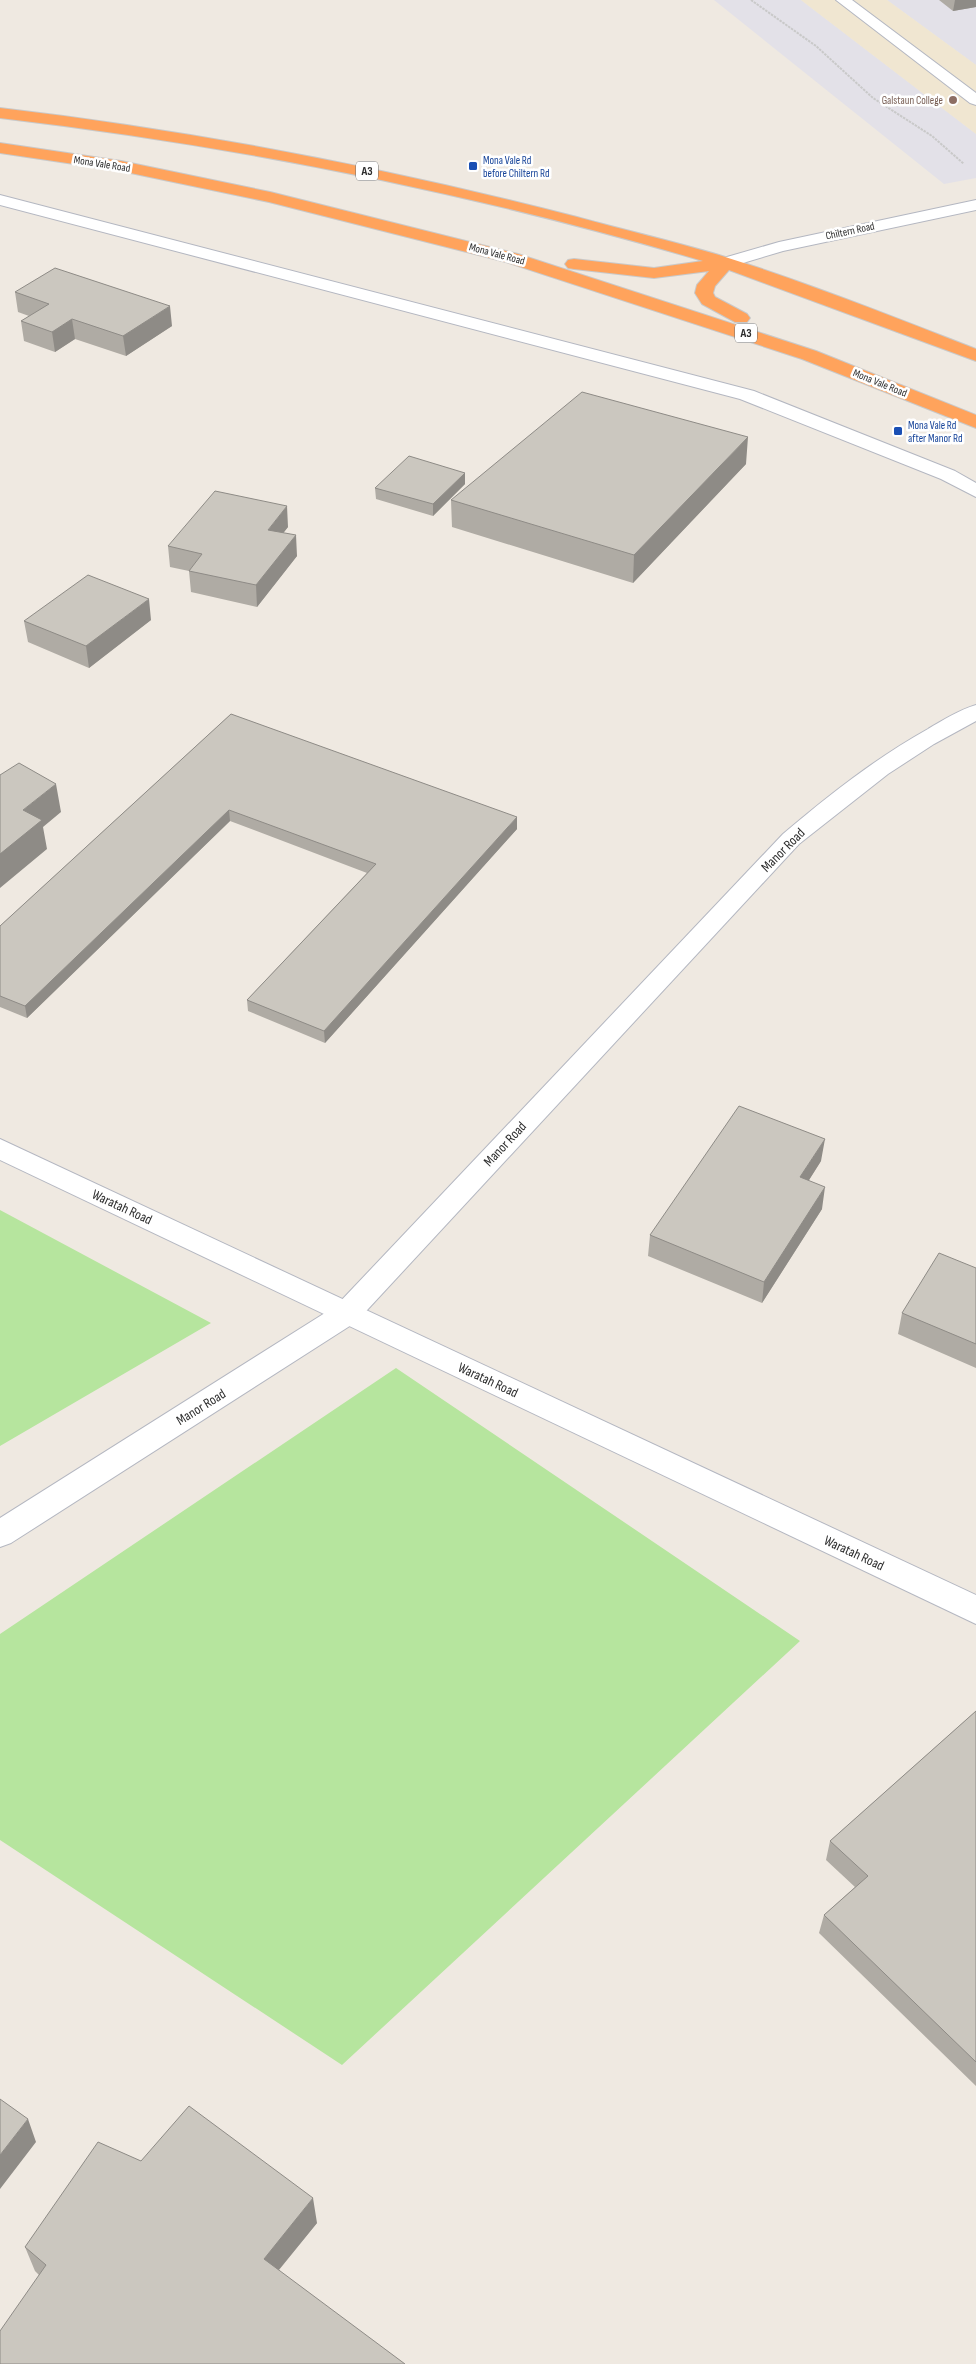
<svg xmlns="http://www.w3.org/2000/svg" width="976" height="2364" viewBox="0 0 976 2364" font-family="'Sofia Sans Condensed',sans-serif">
<rect width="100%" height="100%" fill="#efe9e1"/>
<path fill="#e3e1e8" d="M714,0H801L976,134V178L944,184Z
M887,0H976V65Z"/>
<path fill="#f0e6d1" d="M801,0H887L976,65V134Z"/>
<path fill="#b6e59e" d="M0,1210L211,1323L0,1446Z
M396,1368L800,1641L342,2065L0,1840V1634Z"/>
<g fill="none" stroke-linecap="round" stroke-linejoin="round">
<defs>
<path id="lane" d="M836,0H852L976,93V105L970,103Z
M0,195L754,391L955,471L976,483V497L941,479L740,399L0,205Z"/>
<path id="street" d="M0,1139L976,1595V1624L0,1160Z"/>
<path id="secondary" d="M976,200V210L783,251L726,268L720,267L717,263L720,259L779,242Z
M976,705V721L934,744L888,774L799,844L356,1322L11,1543L0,1547V1518L336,1306L783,834C829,795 876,758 928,729C943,720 959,710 976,705Z"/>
<path id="highway" d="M0,108C195,131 387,168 577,217C624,230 672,241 719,255C806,282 891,316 976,349V361L729,270L715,286L713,293L715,297L747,314L750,318L747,322H735L702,304L695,293L697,285L709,271L654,278L574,269L568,268L565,264L568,260L574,259L654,268L703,261C473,193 238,146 0,118Z
M0,143L121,161L270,192L518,254L816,351L976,415V428L802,359L506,262L269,202L121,171L0,153Z"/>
</defs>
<use href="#lane" stroke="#b4b7c1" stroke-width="2"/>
<use href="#street" stroke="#b4b7c1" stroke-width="2"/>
<use href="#secondary" stroke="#b4b7c1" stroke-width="2"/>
<use href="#highway" stroke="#c9c9c9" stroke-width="2"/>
<path stroke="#c9c9c9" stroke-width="2" stroke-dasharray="2.5 1" stroke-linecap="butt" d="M751,0L816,46L873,98L932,136L964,164"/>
<use href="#lane" fill="#fff" fill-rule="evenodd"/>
<use href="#street" fill="#fff" fill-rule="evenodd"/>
<use href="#secondary" fill="#fff" fill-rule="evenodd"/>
<use href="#highway" fill="#ffa35c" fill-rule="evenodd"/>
</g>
<path fill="#afaba4" d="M939,0H976V7L953,11Z
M15,292L172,326L126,356L75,339L55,352L24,341L21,321L29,316L18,312Z
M746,464L633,583L452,527L451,500Z
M465,473V484L433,516L376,499L375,488Z
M288,527L283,533L297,556L257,607L191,592L189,571L170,567L168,546Z
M151,620L89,668L28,642L24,621Z
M231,714L517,829L325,1043L248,1011L247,1000L367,873L230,821L27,1018L0,1007V926Z
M821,1161L809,1180L822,1209L762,1303L648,1256L650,1235Z
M976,1268V1368L898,1334L902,1313Z
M976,1711V2086L819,1933L824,1915L855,1887L826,1860L830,1841Z
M141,2161L317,2223L279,2270L39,2275L35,2271L25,2247Z"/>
<path fill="#8e8b86" d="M955,0H976V7L953,11Z
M170,306L172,326L126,356L123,336Z
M72,319L75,339L55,352L52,332Z
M748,437L746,464L633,583L634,555Z
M465,473V484L433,516V504Z
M287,506L288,527L270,550L268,530Z
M296,535L297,556L257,607L256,585Z
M149,599L151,620L89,668L86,646Z
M56,784L61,812L43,827L47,849L0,888V854L23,810Z
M229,810L230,821L27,1018L25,1006Z
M517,817V829L325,1043L324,1031Z
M825,1139L821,1161L797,1199L800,1177Z
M825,1187L822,1209L762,1303L764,1282Z
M28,2119L36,2142L0,2189V2155Z
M313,2198L317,2223L268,2283L264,2259Z"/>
<path fill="#cbc7bf" stroke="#8e8b86" d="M55,268L170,306L123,336L72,319L52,332L21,321L49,304L15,292Z
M582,392L748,437L634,555L451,500Z
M409,456L465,473L433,504L375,488Z
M215,491L287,506L268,530L296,535L256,585L189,571L202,554L168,546Z
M88,575L149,599L86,646L24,621Z
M231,714L517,817L324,1031L247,1000L376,864L229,810L25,1006L0,996V926Z
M19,763L56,784L23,810L42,820L0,854V775Z
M739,1106L825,1139L800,1177L825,1187L764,1282L650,1235Z
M939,1253L976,1268V1344L902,1313Z
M976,1711V2062L824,1915L868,1876L830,1841Z
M0,2099L28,2119L0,2155Z
M189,2106L313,2198L264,2259L405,2364H0V2331L46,2265L25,2247L98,2142L141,2161Z"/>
<circle fill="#8d6e63" stroke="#fff" stroke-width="2" cx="953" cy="100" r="5"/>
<g fill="#1a4fb4" stroke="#fff" stroke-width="2">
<rect x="468" y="161" width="10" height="10" rx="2.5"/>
<rect x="893" y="426" width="10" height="10" rx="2.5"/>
</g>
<g text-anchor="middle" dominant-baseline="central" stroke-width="5" stroke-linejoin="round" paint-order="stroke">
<g font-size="11" fill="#785e54" stroke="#fff" text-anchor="end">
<text x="943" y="100">Galstaun College</text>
</g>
<g font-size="11" fill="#164399" stroke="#fff" text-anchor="start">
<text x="483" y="160">Mona Vale Rd<tspan x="483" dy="13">before Chiltern Rd</tspan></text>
<text x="908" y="425">Mona Vale Rd<tspan x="908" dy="13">after Manor Rd</tspan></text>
</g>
<g font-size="11" fill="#2e2e2e" stroke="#fff">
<text transform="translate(102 164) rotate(9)">Mona Vale Road</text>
<text transform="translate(850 231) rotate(-12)">Chiltern Road</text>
<text transform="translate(497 254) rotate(15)">Mona Vale Road</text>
<text transform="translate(880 383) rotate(22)">Mona Vale Road</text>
</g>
<g fill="#fff" stroke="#6d6d6d" stroke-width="1">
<rect x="356" y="161.5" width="22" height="19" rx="4"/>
<rect x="735" y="323.5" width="22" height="19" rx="4"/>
</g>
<g font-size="12" font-weight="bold" fill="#2e2e2e">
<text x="367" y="171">A3</text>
<text x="746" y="333">A3</text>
</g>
<g font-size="14" fill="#2e2e2e" stroke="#fff">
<text transform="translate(783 850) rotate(-45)">Manor Road</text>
<text transform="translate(505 1144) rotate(-47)">Manor Road</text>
<text transform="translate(122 1207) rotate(25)">Waratah Road</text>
<text transform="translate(488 1380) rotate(25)">Waratah Road</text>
<text transform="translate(201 1407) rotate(-32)">Manor Road</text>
<text transform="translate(854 1553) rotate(25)">Waratah Road</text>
</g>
</g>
</svg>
